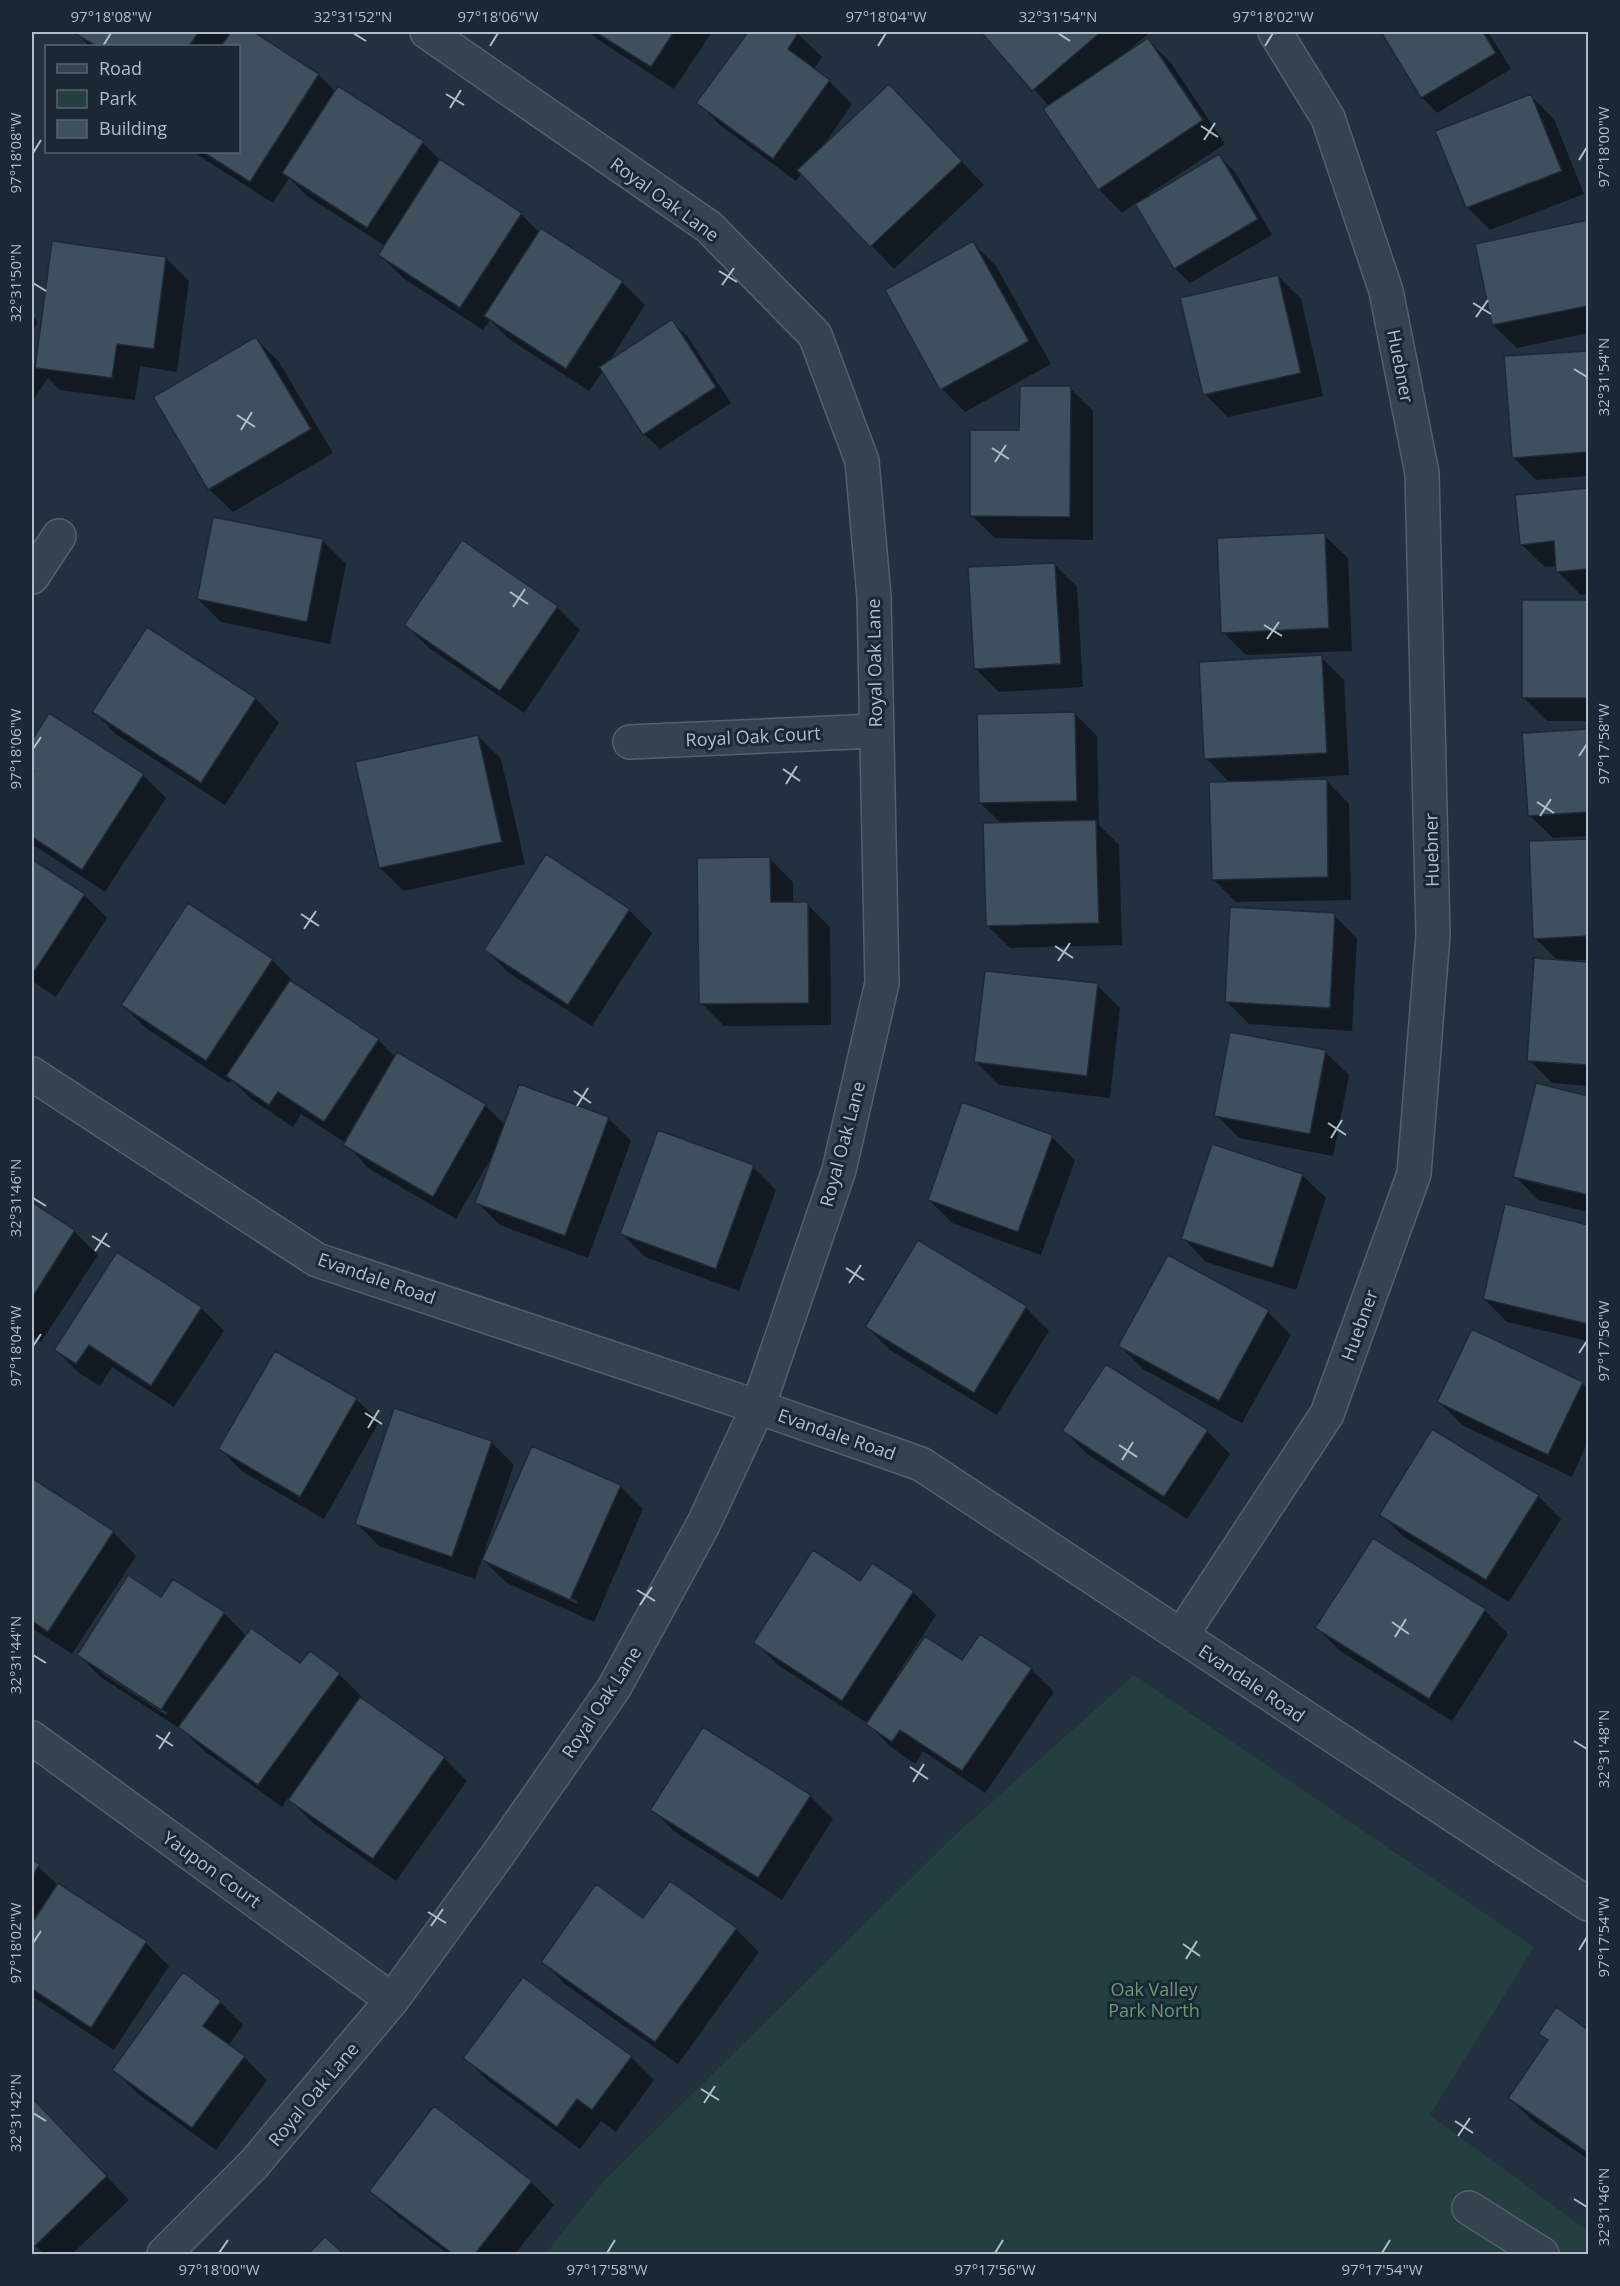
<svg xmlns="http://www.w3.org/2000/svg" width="1620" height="2286" viewBox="0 0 1620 2286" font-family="'Open Sans',sans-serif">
<rect width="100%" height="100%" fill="#22303f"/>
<path fill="#243f40" d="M1134,1675L1534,1947L1430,2115L1588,2231V2254H545L606,2179L954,1836Z"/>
<path fill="#0007" fill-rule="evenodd" d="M75,32H252L319,75L336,92L423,143L444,164L521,214L540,233L622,282L645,305L608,363L671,321L687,336L731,403L660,449L644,434L603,371L589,391L509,339L490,320L483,330L403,278L380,255L385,246L307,196L289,178L273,203L193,152H238V46H90Z
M589,32H712L674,89L597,39Z
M750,32H796L822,57L813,70L829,81L852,104L822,148L912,109L984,185L894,269L802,173L796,181L721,126L698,103Z
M983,32H1146L1148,34L1131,48L1132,50L1148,40L1171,63L1225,144L1149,194L1151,196L1219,156L1235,172L1272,235L1190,283L1175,268L1136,203L1122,213L1099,189L1045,109L1049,106Z
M1383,32H1488L1511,69L1437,113L1422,97Z
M1531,96L1554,119L1584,194L1490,230L1467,207Z
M1588,222V333L1517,348L1493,325L1477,245Z
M973,243L996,266L1051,364L965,412L942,389Z
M166,258L189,281L177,372L140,366L135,400L60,390L48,378L32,401V362L37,367Z
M1278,276L1301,299L1323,396L1228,417L1205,394Z
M32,315L38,322L32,331Z
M256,339L279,362L333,453L233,512L209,489Z
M1588,352V476L1536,480L1513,457L1506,358Z
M1070,388L1093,411V540L995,538L971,515L1021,432Z
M1588,489V594L1581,595L1558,572L1557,566L1545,567L1521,544L1517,496Z
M214,519L323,541L346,564L330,644L221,622L198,599Z
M1324,535L1348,558L1352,651L1246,655L1223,632Z
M463,542L557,607L580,630L524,713L429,648L406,625Z
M1054,564L1077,587L1083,687L999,692L976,669Z
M1588,601V721H1547L1524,698L1523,602Z
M147,629L256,699L279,723L225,805L117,735L94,712Z
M1321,657L1344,680L1349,775L1283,779V781L1326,780L1349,804L1351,900L1236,902L1213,879L1230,783L1206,758Z
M1074,713L1097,736L1099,825L1119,845L1122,945L1010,948L987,925L1002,824L980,803Z
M49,715L143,775L166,798L105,892L32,844V777L33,774L32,772V742Z
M1588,730V836L1553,838L1529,815L1523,735Z
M478,736L501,759L525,864L404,891L380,868Z
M1588,840V960H1576V963H1588V1086L1552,1083L1529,1060L1558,961L1535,938L1531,842Z
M547,857L629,910L652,933L592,1026L509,973L486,950Z
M770,859L793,882V904H807L830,927L831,1025L724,1026L701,1003Z
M32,861L84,895L107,918L56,997L32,981Z
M1334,915L1357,938L1352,1031L1249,1024L1226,1001Z
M272,960L295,983L378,1040L395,1057L397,1054L485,1105L505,1125L608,1118L631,1141L588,1258L500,1225L477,1202L493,1159L491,1158L456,1219L368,1168L346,1143L301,1114L293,1127L251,1099L232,1080L229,1083L146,1028L122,1005Z
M1097,985L1120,1008L1110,1098L999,1085L976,1062Z
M1325,1052L1349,1075L1333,1156L1239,1138L1216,1115Z
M1537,1085L1588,1097V1212L1538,1200L1515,1176Z
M1052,1137L1075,1160L1041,1255L952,1223L929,1200Z
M753,1167L776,1190L739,1291L645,1257L622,1234Z
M1302,1175L1326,1198L1296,1290L1206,1262L1183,1238Z
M32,1204L75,1232L98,1255L41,1342L32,1335Z
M1506,1206L1588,1226V1341L1507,1322L1484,1299Z
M201,1308L224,1331L174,1407L112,1367L100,1386L79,1373L56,1350Z
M1026,1308L1049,1331L997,1415L890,1350L867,1327Z
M1268,1312L1291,1335L1242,1423L1143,1369L1120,1346Z
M1582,1383L1588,1390V1441L1572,1477L1462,1425L1439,1402Z
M356,1399L379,1422L324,1519L243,1472L220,1449Z
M1064,1431H1207L1230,1454L1187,1519L1087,1454Z
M491,1442L514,1465L485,1550L487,1551L620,1486L643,1509L594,1622L507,1583L482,1559L475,1579L379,1546L356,1523ZM509,1571L578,1601L577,1604L509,1574Z
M32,1480L113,1532L136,1556L72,1654L32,1628Z
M1538,1496L1561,1519L1509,1602L1404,1537L1381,1514Z
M913,1592L936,1615L896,1676L899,1678L962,1663L1031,1669L1054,1692L985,1793L923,1751L915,1764L891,1747L867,1723L778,1665L755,1642Z
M162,1599L224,1613L246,1636L301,1665L339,1674L362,1697L360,1700L444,1758L467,1781L396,1881L313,1823L288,1798L282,1807L203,1750L185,1732L102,1678L78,1655ZM103,1671L168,1713L166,1715L103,1674Z
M1485,1611L1508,1634L1452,1721L1340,1651L1317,1628Z
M810,1796L833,1819L782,1900L675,1832L652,1809Z
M32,1861L60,1887L146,1943L169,1966L114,2050L32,1996Z
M644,1920L736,1929L759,1952L678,2064L566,1985L543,1962Z
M220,2002L243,2025L228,2046L244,2057L267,2080L216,2150L137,2093L114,2070Z
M1556,2009L1588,2032V2159L1533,2121L1510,2098L1549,2042L1540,2034Z
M631,2057L654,2080L616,2132L601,2121L580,2149L488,2081L465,2058Z
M32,2099L129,2200L72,2254H44L32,2242Z
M531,2182L554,2205L515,2254H448L394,2213L371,2190Z"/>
<path fill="#3e4f5e" stroke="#1d2936" stroke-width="1.5" d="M73,32H199L189,46H96Z
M231,32H254L319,74L250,182L203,152H238V46H221Z
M595,32H674L651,67Z
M748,32H799L788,49L830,80L773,159L696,103Z
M981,32H1101L1032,91Z
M1381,32H1483L1496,53L1421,98Z
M1148,38L1203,120L1098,190L1043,109Z
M889,84L962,161L870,247L797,170Z
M338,86L424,141L367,228L282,173Z
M1531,94L1562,171L1466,208L1435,131Z
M1219,154L1258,219L1174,269L1135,204Z
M440,159L522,213L460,308L378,255Z
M1588,220V306L1492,325L1475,244Z
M541,228L623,281L566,369L484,316Z
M52,241L166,257L154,349L117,344L112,378L35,368Z
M973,241L1029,341L940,390L885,290Z
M1278,275L1301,373L1203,395L1180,298Z
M672,319L716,387L643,435L599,367Z
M256,337L311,429L208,490L153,397Z
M1588,351V452L1512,458L1504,356Z
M1020,386H1071L1070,517L970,516V430H1019Z
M1588,488V569L1556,572L1554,541L1520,545L1515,495Z
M213,517L323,539L307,622L197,599Z
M1325,533L1329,628L1221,633L1217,538Z
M462,540L558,606L500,691L404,625Z
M1055,563L1061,664L974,669L968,567Z
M1522,600H1588V698H1522Z
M147,627L256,698L201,783L92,712Z
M1322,655L1327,753L1204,759L1199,662Z
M1075,712L1077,801L979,803L977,714Z
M49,713L144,774L82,870L32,837V774L34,771L32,770V740Z
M1588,729V812L1528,816L1522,733Z
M478,735L502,842L379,868L355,762Z
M1327,779L1328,877L1212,880L1209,782Z
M1096,820L1099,923L986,926L983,823Z
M1588,839V936L1533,939L1529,841Z
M546,854L630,909L568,1005L484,950Z
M770,857L771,902H808L809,1003L699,1004L697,858Z
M32,859L85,894L32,975Z
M188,903L273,959L206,1061L121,1005Z
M1230,907L1335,913L1330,1008L1225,1002Z
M1534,958L1588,962V1065L1527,1061Z
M985,971L1098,983L1087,1076L974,1062Z
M290,980L379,1039L324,1122L278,1092L269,1105L226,1076Z
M1230,1032L1326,1050L1310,1134L1214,1116Z
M397,1052L486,1104L433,1197L343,1145Z
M1536,1083L1588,1096V1195L1513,1177Z
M519,1084L609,1117L565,1236L475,1203Z
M962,1102L1053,1135L1018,1232L928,1200Z
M658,1130L754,1165L716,1269L620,1234Z
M1212,1144L1303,1174L1273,1268L1181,1239Z
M32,1202L75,1230L32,1298Z
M1505,1204L1588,1225V1324L1483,1299Z
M918,1240L1027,1306L974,1393L865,1327Z
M117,1252L202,1307L151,1386L89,1345L76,1364L54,1350Z
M1168,1255L1269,1310L1219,1401L1118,1346Z
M1472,1329L1583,1382L1548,1455L1437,1402Z
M275,1351L357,1398L300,1497L218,1449Z
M1106,1364L1208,1430L1164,1497L1062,1431Z
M394,1408L492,1441L452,1557L355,1524Z
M1432,1429L1539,1495L1486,1580L1379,1515Z
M532,1446L621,1485L570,1600L482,1560Z
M32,1478L114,1531L48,1632L32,1621Z
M1373,1538L1486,1609L1429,1699L1315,1628Z
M813,1550L860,1581L872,1563L914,1591L842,1701L753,1643Z
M128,1575L161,1597L173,1579L225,1612L161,1710L77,1655Z
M251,1628L300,1663L310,1651L340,1673L258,1785L178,1727Z
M980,1634L1032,1668L962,1771L900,1730L892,1742L866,1724L925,1636L962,1660Z
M360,1697L445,1757L373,1859L288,1800Z
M703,1727L811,1795L758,1878L650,1810Z
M32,1859L40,1864L32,1877Z
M670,1881L737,1928L655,2042L541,1962L596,1884L643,1918Z
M58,1883L147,1941L91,2028L32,1989V1923Z
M183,1972L221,2001L203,2026L245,2056L192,2128L112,2070Z
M523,1977L632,2056L592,2110L577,2099L557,2127L463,2058Z
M1556,2007L1588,2030V2153L1508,2098L1548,2040L1538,2034Z
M32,2098L107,2176L34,2247L32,2245Z
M434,2106L532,2181L475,2254H453L369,2191Z
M325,2237L344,2254H308Z"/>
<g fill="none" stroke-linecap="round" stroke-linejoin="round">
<defs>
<path id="minor" d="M32,577L59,536
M630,742L876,731
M32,1074L317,1260L758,1407L921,1464L1588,1904
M1181,1636L1327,1414L1414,1174L1433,935L1422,473L1386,291L1328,118L1275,32
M32,1738L392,2000
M1469,2208L1542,2254
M164,2254L254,2164L392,2000L499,1853L614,1688L703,1525L758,1407L839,1170L882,983L874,597L862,461L815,335L709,227L427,32"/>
</defs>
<use href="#minor" stroke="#54606d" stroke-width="36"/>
<use href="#minor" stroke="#36424f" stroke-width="33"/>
</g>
<path fill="none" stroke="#b2bdca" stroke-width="2" d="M353,33L366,41M1058,33L1070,41M103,46L111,33M490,46L498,33M878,46L886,33M1265,46L1273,33M446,94L464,105M450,108L461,90M1201,126L1218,137M1204,140L1215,123M33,153L41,140M1579,160L1587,147M719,271L737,282M33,283L46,291M722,285L734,268M1473,303L1491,314M1476,317L1488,300M1574,369L1587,377M237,415L255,427M241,430L252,412M992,448L1009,459M995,462L1006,445M510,592L528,604M513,607L525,589M1264,625L1282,636M1267,639L1279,622M33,749L41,737M1579,756L1587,744M783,769L800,781M786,784L797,766M1537,802L1554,813M1540,816L1551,799M301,914L319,926M304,929L316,911M1055,946L1073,958M1058,961L1070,943M574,1091L591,1103M577,1106L588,1088M1328,1123L1346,1135M1331,1138L1342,1120M33,1198L46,1206M92,1236L110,1247M95,1251L107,1233M846,1268L864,1280M849,1283L861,1265M33,1346L41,1334M1579,1353L1587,1341M365,1413L382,1424M368,1428L379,1410M1119,1445L1137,1457M1122,1460L1133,1442M637,1590L655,1601M640,1605L652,1587M1392,1622L1409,1634M1395,1637L1406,1619M33,1655L46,1663M156,1735L173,1746M1574,1741L1587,1749M159,1749L170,1732M910,1767L928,1779M913,1782L924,1764M428,1912L446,1923M431,1926L443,1909M33,1943L41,1931M1183,1944L1200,1956M1579,1950L1587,1937M1186,1959L1197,1941M701,2089L719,2100M704,2103L715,2086M33,2113L46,2121M1455,2121L1473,2133M1458,2136L1470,2118M1574,2199L1587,2207M219,2253L228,2240M607,2253L615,2240M995,2253L1003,2240M1382,2253L1390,2240"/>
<g text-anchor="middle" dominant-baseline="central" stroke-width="6" stroke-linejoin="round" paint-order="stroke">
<g font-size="18" fill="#b2bdca" stroke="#1b2734">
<text transform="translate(665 199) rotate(36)">Royal Oak Lane</text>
<text transform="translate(1401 366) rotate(79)">Huebner</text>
<text transform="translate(874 663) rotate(-91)">Royal Oak Lane</text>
<text transform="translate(753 736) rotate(-3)">Royal Oak Court</text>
<text transform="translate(1431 850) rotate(-91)">Huebner</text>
<text transform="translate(842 1144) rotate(-75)">Royal Oak Lane</text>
<text transform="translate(377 1278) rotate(19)">Evandale Road</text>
<text transform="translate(1359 1325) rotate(-70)">Huebner</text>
<text transform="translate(837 1434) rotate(19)">Evandale Road</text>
<text transform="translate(1252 1683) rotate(34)">Evandale Road</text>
<text transform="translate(601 1702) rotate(-57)">Royal Oak Lane</text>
<text transform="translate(212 1869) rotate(36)">Yaupon Court</text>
<text transform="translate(313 2094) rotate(-50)">Royal Oak Lane</text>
</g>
<g font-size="18" fill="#689c70" stroke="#1b2734">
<text x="1154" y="1989">Oak Valley<tspan x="1154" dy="21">Park North</tspan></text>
</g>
</g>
<rect width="1620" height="2286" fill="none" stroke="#1b2734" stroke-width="66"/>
<rect x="45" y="45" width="195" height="108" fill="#1b2734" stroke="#576370" stroke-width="1.5"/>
<rect x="57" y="64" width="30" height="9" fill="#36424f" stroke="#576370" stroke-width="1.5"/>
<text x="99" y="75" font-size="18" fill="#b2bdca">Road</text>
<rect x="57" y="90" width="30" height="18" fill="#243f40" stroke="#576370" stroke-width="1.5"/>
<text x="99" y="105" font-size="18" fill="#b2bdca">Park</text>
<rect x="57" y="120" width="30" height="18" fill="#3e4f5e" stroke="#576370" stroke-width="1.5"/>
<text x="99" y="135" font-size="18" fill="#b2bdca">Building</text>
<rect x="33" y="33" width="1554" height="2220" fill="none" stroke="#b2bdca" stroke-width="2"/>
<g font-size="15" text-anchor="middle" fill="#b2bdca">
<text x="111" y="22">97°18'08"W</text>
<text x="353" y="22">32°31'52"N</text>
<text x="498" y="22">97°18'06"W</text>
<text x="886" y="22">97°18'04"W</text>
<text x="1058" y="22">32°31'54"N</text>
<text x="1273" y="22">97°18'02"W</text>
<text transform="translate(1604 147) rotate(-90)" y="5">97°18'00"W</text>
<text transform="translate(16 153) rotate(-90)" y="5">97°18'08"W</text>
<text transform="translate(16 283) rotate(-90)" y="5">32°31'50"N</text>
<text transform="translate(1604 377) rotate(-90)" y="5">32°31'54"N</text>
<text transform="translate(1604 744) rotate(-90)" y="5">97°17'58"W</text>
<text transform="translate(16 749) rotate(-90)" y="5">97°18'06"W</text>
<text transform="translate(16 1198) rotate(-90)" y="5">32°31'46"N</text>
<text transform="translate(1604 1341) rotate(-90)" y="5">97°17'56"W</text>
<text transform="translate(16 1346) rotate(-90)" y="5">97°18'04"W</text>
<text transform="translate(16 1655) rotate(-90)" y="5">32°31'44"N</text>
<text transform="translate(1604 1749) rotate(-90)" y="5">32°31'48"N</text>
<text transform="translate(1604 1937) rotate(-90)" y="5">97°17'54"W</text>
<text transform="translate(16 1943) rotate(-90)" y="5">97°18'02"W</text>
<text transform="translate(16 2113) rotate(-90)" y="5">32°31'42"N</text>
<text transform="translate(1604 2207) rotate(-90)" y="5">32°31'46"N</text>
<text x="219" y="2275">97°18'00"W</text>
<text x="607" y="2275">97°17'58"W</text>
<text x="995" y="2275">97°17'56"W</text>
<text x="1382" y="2275">97°17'54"W</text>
</g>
</svg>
